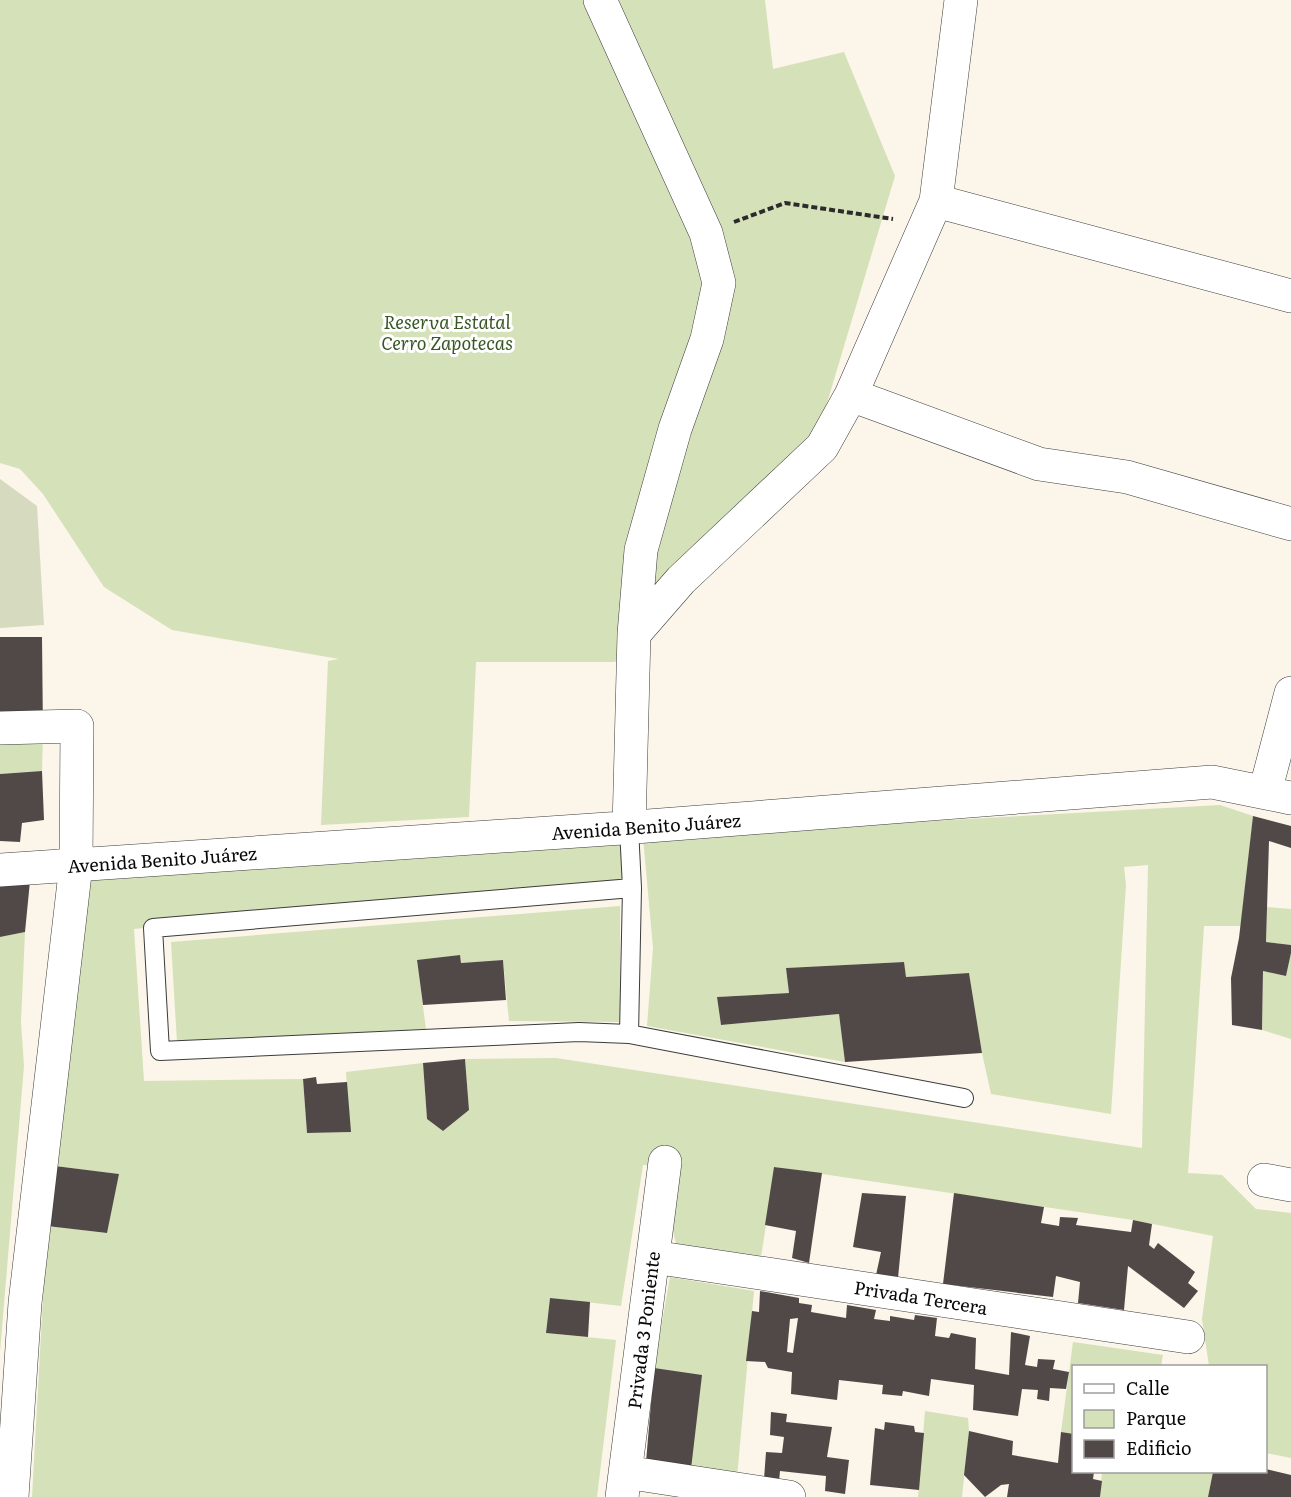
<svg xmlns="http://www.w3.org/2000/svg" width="1291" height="1497" viewBox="0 0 1291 1497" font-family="Literata,serif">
<rect width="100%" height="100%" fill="#fcf5e9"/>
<path fill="#d5e1b8" d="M0,0H765L773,69L844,52L895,176L812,453L615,662H476L469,817L321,825L328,661L339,659L172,630L104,587L43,494L20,469L0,463Z
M43,735L42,771L0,774V737Z
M1220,805L1253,816L1241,926H1204L1188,1173L1222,1175L1256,1209L1291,1213V1458L1266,1453V1366H1209L1202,1319L1213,1236L1133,1220L775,1167L761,1257L677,1247L673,1231L679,1165H643L621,1306L550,1298L546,1333L616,1340L597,1497H32L47,1226L106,1233L119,1174L55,1166L81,872L622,829L625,883L134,929L144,1081L303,1079L307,1133L350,1132L346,1072L423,1063L427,1119L443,1131L469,1110L465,1059L556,1058L1142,1148L1148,865L1124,867L1126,885L1111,1114L991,1094L982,1053L969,973L906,977L903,962L786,968L789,993L717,997L721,1025L839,1014L845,1062L647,1026L653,948L643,837Z
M620,906V1022L509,1021L503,960L461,963L460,955L417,961L426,1029L177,1042L171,942Z
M1267,907L1291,909V945L1266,942Z
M25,932L21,1022L24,1066L0,1352V937Z
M1291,953V1039L1262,1030L1263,971L1286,976Z
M670,1277L754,1291L737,1477L691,1469L654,1368Z
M1073,1342L1163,1355L1161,1366H1074L1073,1434L1061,1432Z
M925,1411L968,1418L969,1431L962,1497H918Z
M1102,1472H1213L1208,1497H1100Z"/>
<path fill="#d6dabe" d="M0,479L37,506L44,625L0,628Z"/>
<path fill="#504947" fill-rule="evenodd" d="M0,637H42L43,735L0,737Z
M42,771L44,820L22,823L20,842L0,841V774Z
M1253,816L1291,826V848L1269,841L1266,942L1291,945V953L1286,976L1263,971L1262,1030L1232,1025L1231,978L1239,938Z
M30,881L25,932L0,937V883Z
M460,955L461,963L503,960L506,1000L423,1005L417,960Z
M904,962L906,977L969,973L982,1053L845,1062L839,1014L721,1025L717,997L789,993L786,968Z
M465,1059L469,1110L443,1131L427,1119L423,1063Z
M316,1077L317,1084L347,1082L351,1132L307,1133L303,1079Z
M55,1166L119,1174L107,1233L47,1226Z
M774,1167L822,1173L809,1263L792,1258L796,1231L765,1225Z
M862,1193L906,1196L898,1278L876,1275L881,1252L853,1247Z
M954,1193L1044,1207L1041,1223L1059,1226L1060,1217L1078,1218L1076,1225L1131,1232L1133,1220L1152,1224L1149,1245L1154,1249L1158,1243L1195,1272L1188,1283L1198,1291L1184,1308L1128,1266L1124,1310L1078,1303L1080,1282L1056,1276L1053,1297L943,1284Z
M760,1291L799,1298V1303L812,1305L811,1312L846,1318L847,1305L876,1310L874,1319L890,1321V1316L914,1320L915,1315L937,1318L935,1336L949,1338L951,1333L976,1338L975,1369L1009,1375L1011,1332L1030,1336L1025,1365L1037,1367L1038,1359L1055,1360L1053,1369L1069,1372L1066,1389L1050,1388L1049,1401L1037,1399L1038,1390L1022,1389L1018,1416L973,1410L974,1385L931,1379L929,1396L903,1391L902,1396L882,1394L883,1385L839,1380L837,1400L791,1394L792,1372L768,1368L765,1362L746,1361L752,1311L759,1312ZM798,1318L793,1353L787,1352L790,1319Z
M550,1298L590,1302L588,1337L546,1333Z
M654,1368L702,1375L691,1469L646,1462Z
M771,1412L787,1414L786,1422L832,1427L827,1457L849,1460L845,1494L825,1491L826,1476L780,1471L779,1481L764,1479L766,1452L782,1453L784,1437L770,1435Z
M885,1422L914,1426L915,1432L924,1433L919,1490L870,1485L875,1428L884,1430Z
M969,1431L1013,1441L1012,1455L1058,1463L1061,1432L1074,1434V1472H1094L1093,1479L1102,1481L1100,1497H1007L1009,1484L1001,1485L985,1497L964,1475Z
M1266,1469L1291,1475V1497H1208L1213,1472H1266Z"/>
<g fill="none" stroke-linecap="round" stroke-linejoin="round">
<defs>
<path id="service" d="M629,828L632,888L629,1034L579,1032L160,1051L153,928L632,888
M629,1034L964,1098"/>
<path id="minor" d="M600,0L706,233L719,283L707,339L675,429L641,550L634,634L629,828
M936,201L1291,296
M851,395L1039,464L1127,477L1291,524
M634,634L681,580L822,447L851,395L936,201L961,0
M0,728L77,726L76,865L25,1303L12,1497
M1265,792L1291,693
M0,870L622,828L1212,782L1291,798
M1264,1180L1291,1185
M653,1257L1188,1337
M625,1472L789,1497
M622,1497L665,1162"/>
</defs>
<use href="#service" stroke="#3c3c3c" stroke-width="20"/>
<use href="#minor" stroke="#3c3c3c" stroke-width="34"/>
<path stroke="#2b2b2b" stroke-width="4" stroke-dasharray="6 3" stroke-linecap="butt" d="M734,222L785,203L893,219"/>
<use href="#service" stroke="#fff" stroke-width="18"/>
<use href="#minor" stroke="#fff" stroke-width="33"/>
</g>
<g text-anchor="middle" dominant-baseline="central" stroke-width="6" stroke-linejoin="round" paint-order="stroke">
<g font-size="18" font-style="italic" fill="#385724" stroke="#fff">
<text x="447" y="321">Reserva Estatal<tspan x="447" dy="21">Cerro Zapotecas</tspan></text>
</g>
<g font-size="18" fill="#090909" stroke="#fff">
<text transform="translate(646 826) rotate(-4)">Avenida Benito Juárez</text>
<text transform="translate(162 859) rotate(-4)">Avenida Benito Juárez</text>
<text transform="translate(921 1297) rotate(9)">Privada Tercera</text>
<text transform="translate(643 1330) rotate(-83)">Privada 3 Poniente</text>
</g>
</g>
<rect x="1072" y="1365" width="195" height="108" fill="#ffffff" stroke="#9d9d9d" stroke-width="1.5"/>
<rect x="1084" y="1384" width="30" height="9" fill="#ffffff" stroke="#9d9d9d" stroke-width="1.5"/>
<text x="1126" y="1395" font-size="18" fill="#090909">Calle</text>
<rect x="1084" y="1410" width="30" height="18" fill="#d5e1b8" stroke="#9d9d9d" stroke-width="1.5"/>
<text x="1126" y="1425" font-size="18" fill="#090909">Parque</text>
<rect x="1084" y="1440" width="30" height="18" fill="#504947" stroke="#9d9d9d" stroke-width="1.5"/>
<text x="1126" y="1455" font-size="18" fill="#090909">Edificio</text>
</svg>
